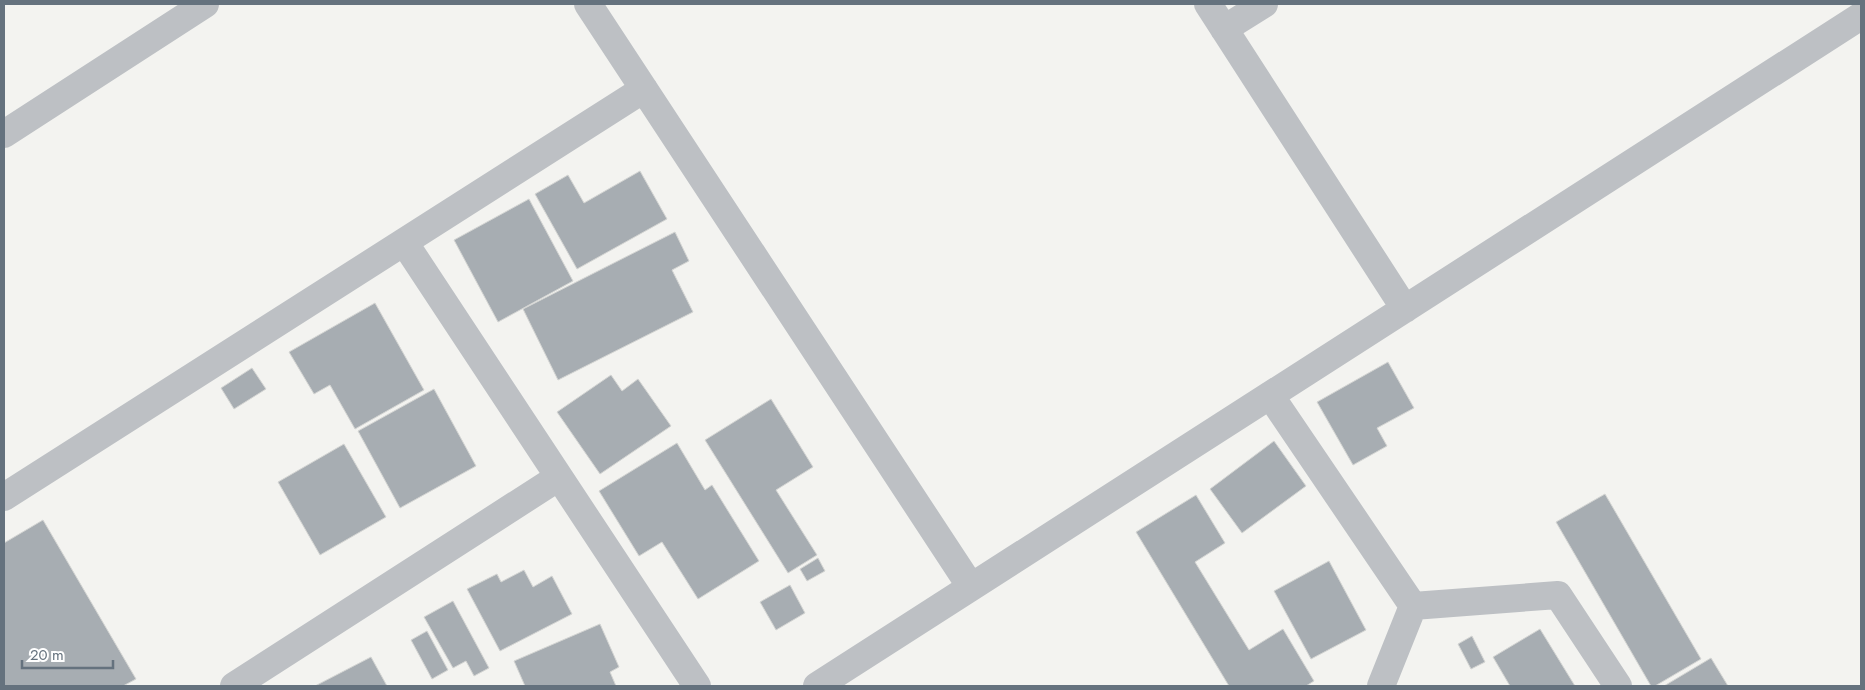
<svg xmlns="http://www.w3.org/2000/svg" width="1865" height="690" viewBox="0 0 1865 690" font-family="Jost,sans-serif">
<rect width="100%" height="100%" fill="#f3f3f0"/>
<path fill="#a7adb2" stroke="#d4d5d3" d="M640,171L667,219L577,269L535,194L568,175L584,203Z
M529,199L573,281L498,322L454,240Z
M675,232L689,261L672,270L693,312L558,380L523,309Z
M375,303L424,390L355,429L330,385L314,394L289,352Z
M1388,362L1414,408L1377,428L1387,446L1353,465L1317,402Z
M252,368L266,389L234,409L221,388Z
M611,375L622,391L638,379L671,426L600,474L557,412Z
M434,389L476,466L400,508L358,431Z
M771,399L813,467L776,490L817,555L788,573L705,440Z
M1274,441L1306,486L1242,533L1210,489Z
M677,443L705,490L712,485L759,561L698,599L662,542L639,556L599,491Z
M344,444L386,517L320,555L278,482Z
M1605,494L1701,659L1655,686H1651L1556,522Z
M1196,495L1225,543L1195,562L1249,650L1283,629L1314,681L1306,686H1229L1136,532Z
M43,520L136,679L123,686H4V543Z
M818,558L825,571L807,581L800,569Z
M1329,561L1366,630L1311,659L1274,591Z
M524,570L533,587L552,576L572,614L500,651L467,589L497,574L501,582Z
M790,585L805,613L776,630L760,602Z
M453,601L489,668L474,676L466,661L453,668L424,617Z
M600,624L619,667L610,672L616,686H525L514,661Z
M1540,629L1575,686H1510L1493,657Z
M427,631L448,670L432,679L411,640Z
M1472,636L1485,662L1471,669L1458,644Z
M371,657L387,686H315Z
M1711,658L1728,686H1664Z"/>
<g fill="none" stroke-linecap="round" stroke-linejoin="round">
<path stroke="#bdc0c4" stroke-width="28" d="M588,4L971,587
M1208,4L1405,309
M1224,29L1264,4
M4,134L205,4
M404,242L697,686
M1270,395L1413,606
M4,497L644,89
M1413,606L1558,595L1618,686
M234,686L559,477
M817,686L1861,16
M1381,686L1413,606"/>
</g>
<rect width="1865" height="690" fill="none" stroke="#65727e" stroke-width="10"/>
<path d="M22 660v8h91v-8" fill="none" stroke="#65727e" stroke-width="2.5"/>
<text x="30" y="660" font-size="15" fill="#65727e" stroke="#ffffff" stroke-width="4" paint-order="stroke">20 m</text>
</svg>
